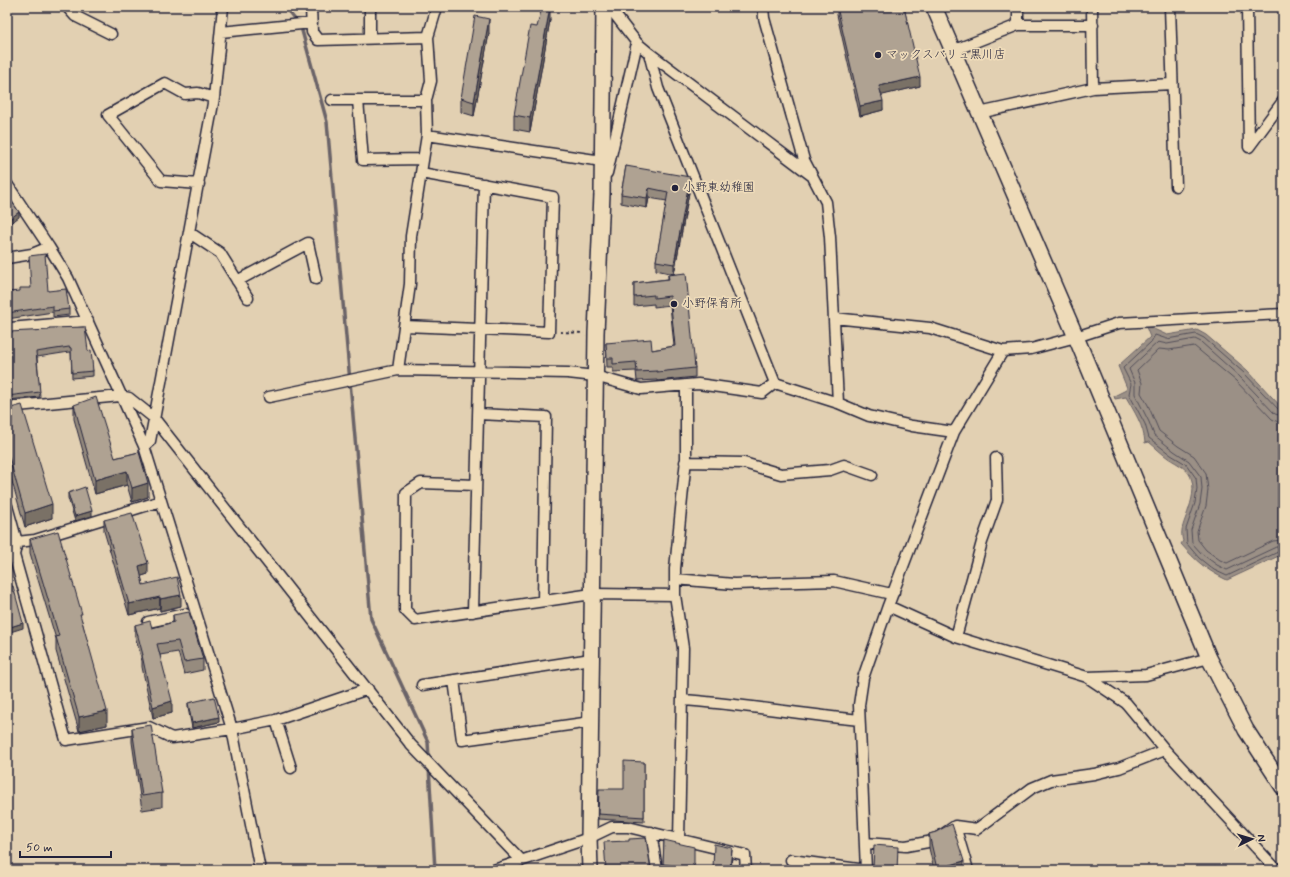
<svg xmlns="http://www.w3.org/2000/svg" width="1290" height="877" viewBox="0 0 1290 877" font-family="Mynerve,'Klee One',sans-serif">
<rect width="100%" height="100%" fill="#e2d0b2"/>
<filter id="ink" filterUnits="userSpaceOnUse"><feTurbulence type="fractalNoise" baseFrequency=".025" numOctaves="2"/><feDisplacementMap in="SourceGraphic" scale="8" xChannelSelector="R" yChannelSelector="G"/><feConvolveMatrix kernelMatrix="1 2 1 2 8 2 1 2 1" color-interpolation-filters="sRGB"/></filter>
<g filter="url(#ink)">
<path fill="#9b9086" stroke="#6b6468" d="M1147,326L1167,335L1197,330L1206,335L1247,370L1283,409V554L1227,580C1206,570 1196,561 1181,544L1183,541C1180,532 1183,525 1186,517C1190,506 1195,492 1192,481C1190,469 1177,464 1168,458C1161,453 1155,447 1149,442L1145,443C1144,426 1134,411 1126,397L1115,399L1114,396L1126,390L1127,388L1118,366L1150,337L1146,327Z"/>
<g fill="none" stroke-linecap="round" stroke-linejoin="round">
<path stroke="#524e59" stroke-width="1" d="M1283,411L1279,410L1244,373L1204,338L1196,334L1167,339L1155,335L1151,342L1123,368L1131,384L1129,394L1145,424L1149,438L1171,455L1186,464L1196,478L1197,489L1195,503L1186,529L1187,544L1199,558L1214,570L1227,576L1278,552L1283,551
M1283,416L1275,414L1240,377L1201,342L1195,339L1167,344L1158,342L1129,369L1135,383V394L1149,422L1154,435L1174,451L1189,461L1201,477L1202,489L1200,504L1191,530L1192,543L1202,554L1217,565L1227,570L1276,547L1283,546
M1283,422H1278L1272,419L1236,381L1194,346L1169,350L1159,349L1137,370L1142,383L1141,393L1148,405L1159,431L1178,446L1194,456L1206,473L1208,490L1206,506L1197,531L1198,540L1206,550L1220,560L1227,563L1273,541L1283,540"/>
<path stroke="#6b6468" stroke-width="3.5" d="M285,7L301,27L327,122L371,619L428,742L429,759
M429,767L435,870"/>
<defs>
<path id="street" d="M67,7L75,16L111,34
M311,7L312,32L318,40L428,37
M609,7L637,43L649,53L811,175
M763,7L764,18L804,160L826,202L830,237L838,403
M1092,7L1093,88
M1170,7L1176,186
M1247,7L1249,147
M1018,25H1093
M221,32L312,23
M370,39V7
M952,51L1018,25V7
M649,53L658,88L775,383L838,403L869,416L912,426L954,432
M332,100H426
M358,100L363,160L423,159
M979,113L1093,88L1172,84
M427,135L602,161
M1249,147L1283,101
M607,173L637,43
M7,184L49,247L68,278L144,446L232,729L260,870
M199,184L161,181L108,115L165,83L185,94L198,93L214,98
M190,233L220,253L248,298
M7,258L32,254L49,247
M237,281L308,243L316,279
M834,318L930,328L1003,351
M404,326L549,332L553,197L421,173
M10,328L88,321
M398,370L410,284L411,236L427,135L426,100L431,81L428,37L437,7
M269,397L398,370L568,373L595,376L641,389L698,384L762,393L775,383
M7,407L120,396L129,398L154,418L411,745L521,860
M478,414L546,417L543,601
M144,446L150,441L214,98L223,7
M685,462L744,463L781,474L830,470L844,465L872,475
M476,485L421,483L406,493L405,610L415,620L592,594L675,595
M7,506L17,542L14,555L66,740L149,727L172,738L232,729L276,720L368,689
M17,542L35,540L161,501
M675,579L734,584L834,581L887,593L894,592
M888,606L956,637L1087,677L1126,703L1165,750L1277,870
M473,612L484,184
M148,622L185,614
M956,637L982,542L997,500L996,458
M1087,677L1146,675L1209,658
M454,680L462,740L591,722
M422,685L591,659
M682,700C741,704 800,714 859,720
M276,720L291,768
M955,826L968,870
M651,832L657,870
M679,839L683,648L675,595V569L686,459V385
M865,843L906,846L933,841L955,826L977,829L1032,788L1051,780L1094,774L1119,768L1165,750
M791,860L866,870
M494,870L589,838L612,827H628L745,855L746,870
M866,870L859,705L863,678L888,606L954,432L1003,351L1031,349L1076,337L1119,323L1283,314"/>
<path id="secondary" d="M934,7L1076,337L1209,658L1246,730L1283,787
M590,870L589,838L596,333L602,194L604,7"/>
</defs>
<use href="#street" stroke="#22223b" stroke-width="13"/>
<use href="#secondary" stroke="#22223b" stroke-width="18"/>
<path stroke="#22223b" stroke-width="2" stroke-dasharray="3 3" stroke-linecap="butt" d="M560,332L584,333"/>
<use href="#street" stroke="#eedbb9" stroke-width="10"/>
<use href="#secondary" stroke="#eedbb9" stroke-width="15"/>
</g>
<path fill="#968b7e" stroke="#22223b" d="M837,7H904L920,86L881,95L883,110L860,116L837,15Z
M550,20L530,132L514,129V115Z
M489,33L474,116L461,112V98Z
M626,166L690,187L674,274L656,270V261L667,201L649,198L647,208L621,203V194Z
M668,275L695,368V377L657,381V380L637,381L636,371L613,372V367H607L606,343L652,350L674,346L670,305L654,307V304L634,306V283L668,279Z
M48,291L69,309V315L53,317V312L7,319V292Z
M8,332L88,351L93,371V376L72,378L71,352H69L37,357L40,397L7,400V358H9Z
M74,405L115,458L139,452L148,497L132,502L127,485L95,494L74,419Z
M7,409L52,518L25,527L7,464Z
M68,493L92,516L75,521L68,498Z
M104,520L148,574L141,576L143,585L181,606L160,611V608L129,615L104,531Z
M30,539L82,621L107,725L79,731L56,651V639L30,553Z
M173,615L203,659V670L184,674L178,652L160,655L172,713L153,718L142,667V661L135,636V625L152,628L173,622Z
M7,656L9,668V673H7Z
M188,703L219,722L192,728L188,708Z
M132,728L162,793V807L142,810L132,742Z
M644,762V822L598,819V814L624,789Z
M936,832L964,870H934L929,848V834Z
M664,840L694,868L713,869L732,859L731,870H670L663,869Z"/>
<path fill="#7a7166" stroke="#22223b" d="M550,7V20L530,132V118Z
M489,19V33L474,116V102Z
M920,77V86L879,96V86Z
M883,101V110L860,116V106Z
M690,177V187L674,274V264Z
M649,188V198L647,208V198Z
M19,212V217L7,226V221Z
M127,471V485L95,494V480Z
M148,483V497L132,502V488Z
M52,504V518L25,527V513Z
M92,511V516L75,521V516Z
M148,563V574L139,577V566Z
M10,565V571L7,572V566Z
M181,595V606L160,611V599Z
M160,597V608L129,615V604Z
M23,623V628L7,633V628Z
M172,701V713L153,718V707Z
M107,711V725L79,731V717Z
M219,717V722L192,728V723Z
M732,848L731,870H730Z
M964,861V870H937V869Z"/>
<path fill="#afa292" stroke="#22223b" d="M542,7H550L530,118L514,115L530,26L537,27Z
M837,7H904L920,77L879,86L883,101L860,106Z
M475,16L489,19L474,102L461,98Z
M626,166L690,177L674,264L656,261L668,192L649,188L647,198L621,194Z
M7,195L19,212L7,221Z
M45,254L48,291L66,289L69,309L53,311V306L7,313V292L20,291V288H31L29,256Z
M686,273L695,368L657,372V371L637,372L636,362L613,364V358H607L606,343L651,339L652,350L675,346L670,296L654,298V295L634,297V283L669,279L668,275Z
M85,327L88,351L91,350L93,371L72,373L71,348L69,347L36,352L40,392L7,396V358H10L8,332L49,330V328Z
M96,397L115,458L139,452L148,483L132,488L127,471L95,480L74,405Z
M22,405L52,504L25,513L7,450V409Z
M85,487L92,511L75,516L68,493Z
M132,513L148,563L139,566L143,585L177,577L181,595L160,599V597L129,604L104,520Z
M58,531L82,614H80L107,711L79,717L56,637L59,636L30,539Z
M7,556L10,565L7,566Z
M13,586L23,623L7,628V587Z
M189,612L203,659L184,662L178,641L157,644L172,701L153,707L142,655H143L135,625L150,621L152,628L174,622L173,615Z
M7,656L9,668H7Z
M214,697L219,717L192,723L188,703Z
M151,725L162,793L142,796L132,728Z
M624,761L644,762V817L598,814L599,789H624Z
M952,824L964,861L937,869L929,834L936,832L945,827Z
M646,838L651,870H606L604,842L629,841V839Z
M664,840L694,847V868L686,867V868L663,864Z
M714,844L732,848L730,870H686V867L713,869Z
M874,845L898,847L897,870H873Z
M758,868L772,870H758Z"/>
</g>
<g fill="#22223b" stroke="#eedbb9" stroke-width="1.5">
<circle cx="878" cy="55" r="4"/>
<circle cx="675" cy="188" r="4"/>
<circle cx="674" cy="304" r="4"/>
</g>
<g text-anchor="middle" dominant-baseline="central" stroke-width="3.5" stroke-linejoin="round" paint-order="stroke">
<g font-size="12" fill="#22223b" stroke="#eedbb9" text-anchor="start">
<text x="886" y="55">マックスバリュ黒川店</text>
<text x="683" y="188">小野東幼稚園</text>
<text x="682" y="304">小野保育所</text>
</g>
</g>
<rect width="1290" height="877" fill="none" stroke="#eedbb9" stroke-width="24"/>
<rect x="12" y="12" width="1266" height="853" fill="none" stroke="#22223b" stroke-width="1.5" filter="url(#ink)"/>
<g transform="translate(1252 839) rotate(85)" stroke="#eedbb9" stroke-width="3" paint-order="stroke">
<path d="M0-3L7 15L0 10L-7 15Z" fill="#22223b"/>
<text y="-6" font-size="11" font-weight="bold" text-anchor="middle" fill="#22223b">N</text>
</g>
<path d="M20 851v6h91v-6" fill="none" stroke="#22223b" stroke-width="2"/>
<text x="26" y="851" font-size="12" fill="#22223b" stroke="#eedbb9" stroke-width="3" paint-order="stroke">50 m</text>
</svg>
